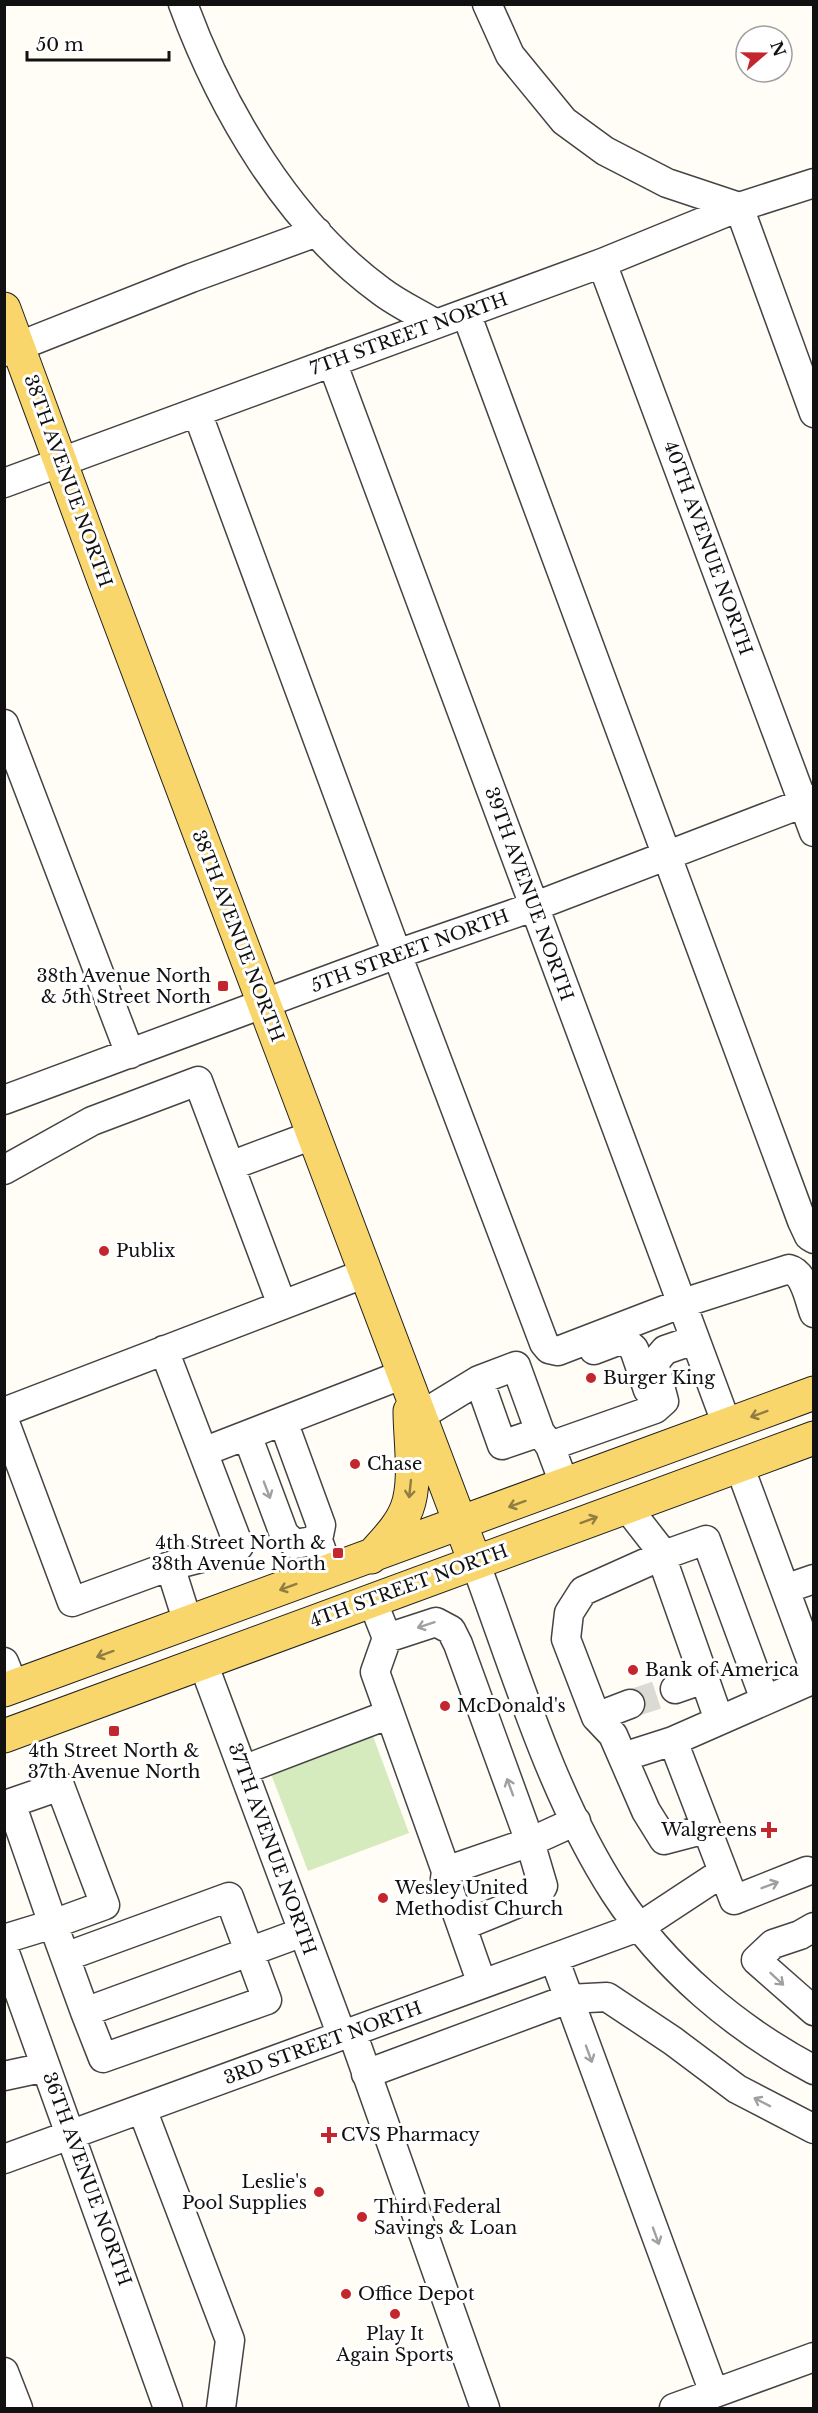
<svg xmlns="http://www.w3.org/2000/svg" width="818" height="2413" viewBox="0 0 818 2413" font-family="'Libre Baskerville',serif">
<rect width="100%" height="100%" fill="#fffdf5"/>
<path fill="#d5ebbd" d="M370,1728L409,1833L308,1871L268,1766Z"/>
<g fill="none" stroke-linecap="round" stroke-linejoin="round">
<path stroke="#dbdad3" stroke-width="28" stroke-dasharray="28 14" stroke-linecap="butt" d="M630,1704L675,1689"/>
<defs>
<path id="minor" d="M183,4C222,110 288,223 381,291C398,304 418,313 436,324
M487,4L510,55L564,121L605,151L667,183L739,207L814,413
M602,263L814,832
M466,313L802,1221L809,1236L814,1239
M4,352L191,278L317,232
M332,362L727,1425
M197,412L397,954L544,1343L549,1349L558,1351L680,1304L789,1269C805,1273 809,1300 814,1313
M4,483L602,263L739,207L814,183
M4,724L130,1054
M4,1100L397,954L533,907L814,799
M230,1166L313,1135
M4,1170L92,1121L198,1081L282,1305
M594,1350L623,1339L634,1349L648,1390
M4,1412L366,1273
M420,1416L479,1380
M4,1420L72,1602L170,1566L213,1555L239,1546L164,1350
M283,1421L321,1525L318,1540L329,1572
M540,1432L502,1445L479,1380L516,1366L540,1432L550,1446
M247,1435L284,1534L295,1544L318,1540
M203,1452L404,1374
M739,1465L814,1668
M565,1486L550,1446L655,1409L664,1401L654,1363L665,1350L694,1340
M626,1506L658,1547L719,1720
M475,1562C516,1672 551,1794 615,1893C664,1968 735,2028 814,2070
M170,1566L188,1623
M785,1589L814,1579
M372,1600L387,1638L375,1672L446,1871L530,1842L576,1821
M387,1638L436,1622L451,1630L458,1644L530,1842L543,1886L538,1895L462,1926
M4,1662L14,1687
M203,1663L342,2036
M675,1689L704,1679
M596,1717L630,1704
M623,1757L673,1741
M243,1770L390,1714
M60,1786L105,1905L53,1924L11,1803Z
M706,1829L664,1840L646,1811L613,1735L596,1717L566,1639L569,1613L583,1591L661,1556L706,1540L765,1700
M446,1871L445,1879L482,1984
M807,1871L734,1900L673,1741L814,1679
M814,1927L800,1935L773,1944L756,1960L814,2011
M4,1939L53,1924L85,2012L303,1932
M4,1950L168,2408
M65,1957L229,1897L267,2000L103,2058L85,2012
M554,1958L714,2393
M352,2032L485,2408
M366,2074L568,1999L607,1997L673,2041L737,2089L814,2129
M4,2076L46,2067
M142,2109L230,2340L221,2408
M4,2159L641,1926L723,1872
M4,2372L18,2408
M674,2408L814,2357"/>
<path id="major" d="M4,309L105,583L475,1562
M371,1557C384,1542 400,1527 407,1508C417,1482 410,1439 410,1411
M4,1690L814,1393
M4,1736L814,1438"/>
</defs>
<use href="#minor" stroke="#444" stroke-width="31"/>
<use href="#major" stroke="#222" stroke-width="35"/>
<use href="#minor" stroke="#fff" stroke-width="28"/>
<use href="#major" stroke="#f9d66b" stroke-width="33"/>
</g>
<defs><path id="oneway-shaft" d="M-6 0H5M1.5-3L5.5 0L1.5 3" fill="none" stroke-width="1.6" stroke-linecap="round" stroke-linejoin="round" transform="scale(1.5)"/></defs>
<g stroke="#917d42">
<use href="#oneway-shaft" transform="translate(759 1414) rotate(160)"/>
<use href="#oneway-shaft" transform="translate(410 1489) rotate(96)"/>
<use href="#oneway-shaft" transform="translate(517 1504) rotate(160)"/>
<use href="#oneway-shaft" transform="translate(589 1520) rotate(-20)"/>
<use href="#oneway-shaft" transform="translate(288 1587) rotate(160)"/>
<use href="#oneway-shaft" transform="translate(105 1654) rotate(160)"/>
</g>
<g stroke="#a0a0a0">
<use href="#oneway-shaft" transform="translate(267 1490) rotate(69)"/>
<use href="#oneway-shaft" transform="translate(426 1625) rotate(162)"/>
<use href="#oneway-shaft" transform="translate(510 1787) rotate(-110)"/>
<use href="#oneway-shaft" transform="translate(770 1885) rotate(-21)"/>
<use href="#oneway-shaft" transform="translate(777 1979) rotate(43)"/>
<use href="#oneway-shaft" transform="translate(589 2054) rotate(70)"/>
<use href="#oneway-shaft" transform="translate(762 2102) rotate(-153)"/>
<use href="#oneway-shaft" transform="translate(656 2236) rotate(70)"/>
</g>
<g fill="#c4262e" stroke="#fff" stroke-width="2">
<rect x="217" y="980" width="12" height="12" rx="3"/>
<circle cx="104" cy="1251" r="6"/>
<circle cx="591" cy="1378" r="6"/>
<circle cx="355" cy="1464" r="6"/>
<rect x="332" y="1547" width="12" height="12" rx="3"/>
<circle cx="633" cy="1670" r="6"/>
<circle cx="445" cy="1706" r="6"/>
<rect x="108" y="1725" width="12" height="12" rx="3"/>
<path d="M766 1821h6v6h6v6h-6v6h-6v-6h-6v-6h6z"/>
<circle cx="383" cy="1898" r="6"/>
<path d="M326 2126h6v6h6v6h-6v6h-6v-6h-6v-6h6z"/>
<circle cx="319" cy="2192" r="6"/>
<circle cx="362" cy="2217" r="6"/>
<circle cx="346" cy="2294" r="6"/>
<circle cx="395" cy="2314" r="6"/>
</g>
<g text-anchor="middle" dominant-baseline="central" stroke-width="6" stroke-linejoin="round" paint-order="stroke">
<g font-size="18" fill="#111" stroke="#fff">
<text transform="translate(409 334) rotate(-20)">7TH STREET NORTH</text>
<text transform="translate(68 481) rotate(70)">38TH AVENUE NORTH</text>
<text transform="translate(708 548) rotate(70)">40TH AVENUE NORTH</text>
<text transform="translate(529 894) rotate(70)">39TH AVENUE NORTH</text>
<text transform="translate(238 936) rotate(69)">38TH AVENUE NORTH</text>
<text transform="translate(410 951) rotate(-20)">5TH STREET NORTH</text>
<text transform="translate(409 1586) rotate(-20)">4TH STREET NORTH</text>
<text transform="translate(272 1849) rotate(70)">37TH AVENUE NORTH</text>
<text transform="translate(323 2043) rotate(-20)">3RD STREET NORTH</text>
<text transform="translate(87 2179) rotate(70)">36TH AVENUE NORTH</text>
</g>
<g font-size="18" fill="#111" stroke="#fff" text-anchor="start">
<text x="211" y="976" text-anchor="end">38th Avenue North<tspan x="211" dy="21">&amp; 5th Street North</tspan></text>
<text x="116" y="1251">Publix</text>
<text x="603" y="1378">Burger King</text>
<text x="367" y="1464">Chase</text>
<text x="326" y="1543" text-anchor="end">4th Street North &amp;<tspan x="326" dy="21">38th Avenue North</tspan></text>
<text x="645" y="1670">Bank of America</text>
<text x="457" y="1706">McDonald's</text>
<text x="114" y="1751" text-anchor="middle">4th Street North &amp;<tspan x="114" dy="21">37th Avenue North</tspan></text>
<text x="757" y="1830" text-anchor="end">Walgreens</text>
<text x="395" y="1888">Wesley United<tspan x="395" dy="21">Methodist Church</tspan></text>
<text x="341" y="2135">CVS Pharmacy</text>
<text x="307" y="2182" text-anchor="end">Leslie's<tspan x="307" dy="21">Pool Supplies</tspan></text>
<text x="374" y="2207">Third Federal<tspan x="374" dy="21">Savings &amp; Loan</tspan></text>
<text x="358" y="2294">Office Depot</text>
<text x="395" y="2334" text-anchor="middle">Play It<tspan x="395" dy="21">Again Sports</tspan></text>
</g>
</g>
<rect width="818" height="2413" fill="none" stroke="#111111" stroke-width="12"/>
<g transform="translate(764 54) rotate(70)"><circle r="28" fill="#ffffff" stroke="#a0a0a0" stroke-width="1.5"/>
<path d="M0-4.5L10 22L0 15L-10 22Z" fill="#c4262e"/>
<text y="-9" font-size="16" font-weight="bold" text-anchor="middle" fill="#111111">N</text>
</g>
<path d="M27 51v9h142v-9" fill="none" stroke="#111111" stroke-width="3"/>
<text x="36" y="51" font-size="18" fill="#111111" stroke="#ffffff" stroke-width="4.5" paint-order="stroke">50 m</text>
</svg>
